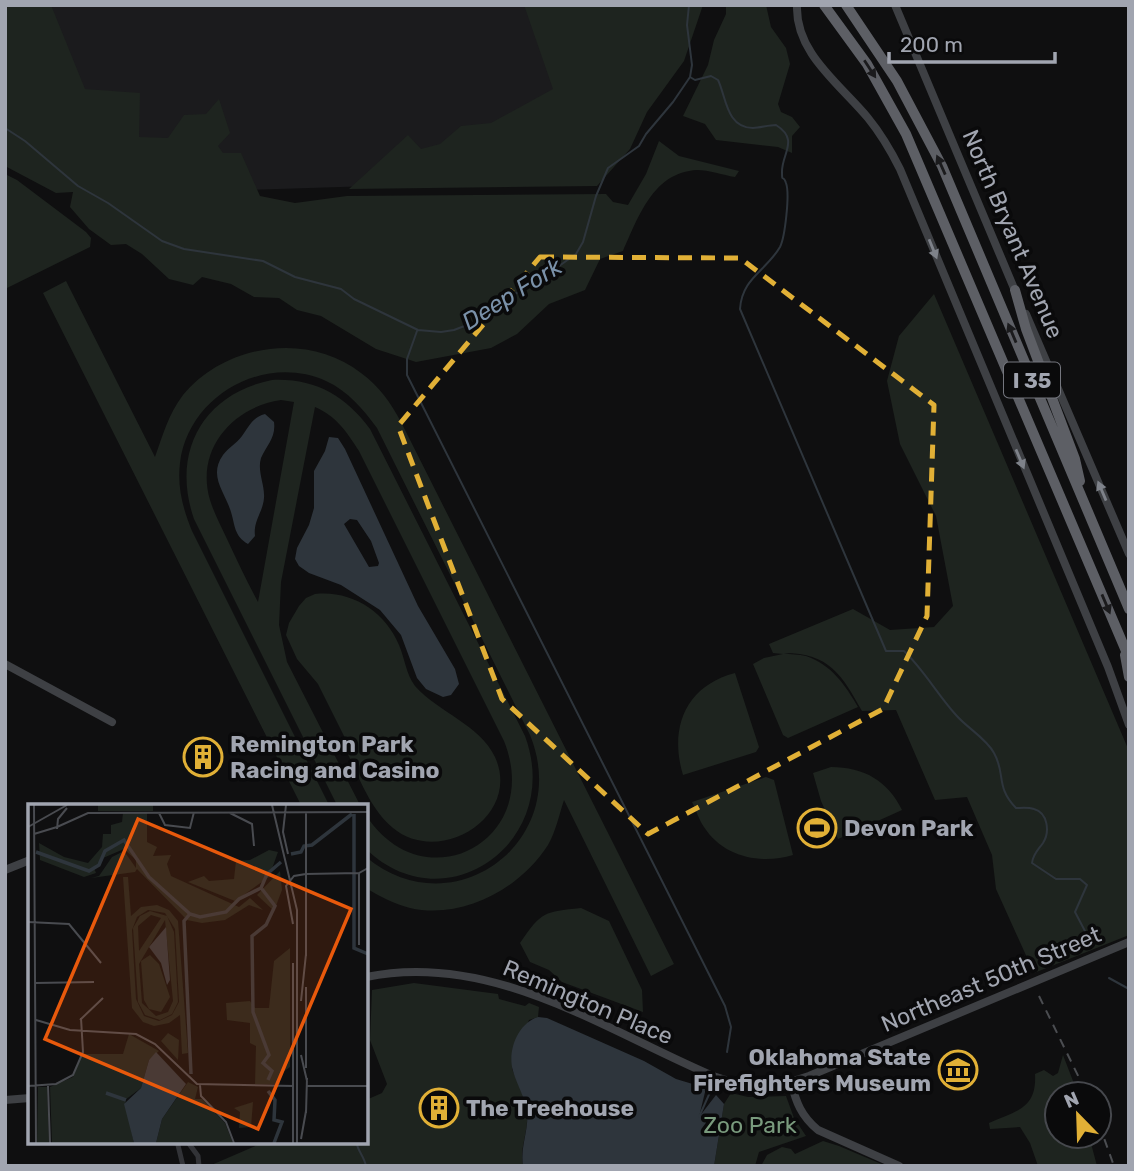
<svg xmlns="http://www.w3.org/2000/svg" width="1134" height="1171" viewBox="0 0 1134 1171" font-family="Rubik,sans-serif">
<rect width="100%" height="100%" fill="#0f0f10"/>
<path fill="#1b1b1d" d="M29,5H531L592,150L498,182L122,194Z"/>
<path fill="#1e241f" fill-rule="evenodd" d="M5,5H51L85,89L140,93L139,137L168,138L184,115L206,114L219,99L230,133L218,146L223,153H241L260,196L295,203L347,196L606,194L613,202L628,205L646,174L659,141L679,156L739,171L735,177C723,175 709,170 697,170C653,172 638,218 623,251L600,259L585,290L549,304L517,334L491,348L416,362L376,349L321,316L297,310L279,298L254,297L231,284L202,277L193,285L169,279L142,254L126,244L111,245L89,229L70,207L73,192L56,193L5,166Z
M524,5H703L684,61L647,112L630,149L597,186L349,189L408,135L421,149L440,144L461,126L491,123L553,89Z
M726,5H766L771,27L786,48L790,64L778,104L781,112L792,117L800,127L792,136V153L778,147L716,140L705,124L683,116L708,65L714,40L726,14Z
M5,174L17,180L86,232L91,238L90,247L5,289Z
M66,281L155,457C163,435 168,415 183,395C225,344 308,331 361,373C379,386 391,403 401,422L674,964L651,976L564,800C559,815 556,831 548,845C520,889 462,920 410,908C394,904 379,896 366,888V857C454,930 573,840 530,735L377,428C363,409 348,391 326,381C264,353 188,396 180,463C177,487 183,509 192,531L329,805H301L43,293Z
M934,294L1129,751V935L1034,973L996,889L992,855L967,797L935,800L896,710L862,711C842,675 829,653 784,653C790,655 799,654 806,656C831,664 846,686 858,707L788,738L783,735L753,664L764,658L783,654L773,653L769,644L853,609L890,630L934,627L953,606L936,516L900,444L887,381L899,336Z
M272,380C314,378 345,395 370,429L525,736C564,841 446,926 366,849V815C423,904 544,841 504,741L359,451C347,432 336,416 315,407L281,582L279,625L287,662L360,805H337L194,519C171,453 202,394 272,380ZM281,400L294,402L258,602C247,582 237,560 227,539C221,526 214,513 210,500C195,449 233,407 281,400Z
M315,594C351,590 385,611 399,645C405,659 406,674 415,686C438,712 480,725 495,757C522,816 440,867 393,828C370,809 359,777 346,750L350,748L318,684L297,659L286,635L289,623L299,606L306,598Z
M735,673L759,747L756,752L683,775C669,729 685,686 735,673Z
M831,767C864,767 888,781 902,810L838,839L821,801L813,773Z
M766,777L774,780L793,855C761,865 723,857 704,827C699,820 696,810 692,802Z
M581,908L609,921L642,990L643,1012L562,982L549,970L530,962L520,943C542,911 544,912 581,908Z
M414,983L498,994L499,999L525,1006L529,1003L539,1007L538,1017L529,1020L512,1069C519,1085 528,1103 527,1122C526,1137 520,1150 523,1166H209L267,1141H366V1100L382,1093L387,1084L370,1040L372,990Z
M1063,1055L1078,1094H1057V1136H1089L1097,1166H1038L1030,1143L1020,1127L990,1129L989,1123C1016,1111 1037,1109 1035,1074L1044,1070L1053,1076L1058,1073Z
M731,1093L748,1097L786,1096L794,1118L806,1136L759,1152L755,1166H714L724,1104Z
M823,1141L839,1146L886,1166H761L767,1155L782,1147L791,1149L795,1154Z"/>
<path fill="#2e353c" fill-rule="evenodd" d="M265,414L274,422C276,438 267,444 261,458C257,471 265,485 264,498C263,512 253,521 255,536L248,544C234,536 235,525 231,512C225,492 208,476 223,455C228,448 237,443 242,436C249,426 253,417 265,414Z
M329,437L338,438L345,449L418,606L455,669L459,684L451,695L443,697L426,689L417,678L401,635L380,610L341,585L309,573L299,566L295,559L297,548L309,525L314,508V471L325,451ZM350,519L357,520L371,541L379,563L378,566L369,567L344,524Z
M538,1017L547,1018L644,1061L676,1079L706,1088L699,1117L716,1095L724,1104L714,1166H523C520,1147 529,1130 527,1112C525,1097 517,1085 513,1071C507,1051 518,1023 538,1017Z"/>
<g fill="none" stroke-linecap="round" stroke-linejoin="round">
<path stroke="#2e353c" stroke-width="2" d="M690,77L695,80L711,76L718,80C726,96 726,128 753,128C760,128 768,125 776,125C800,140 781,154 782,173C782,183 783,174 786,183C790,194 785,237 780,247C766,271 742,278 740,309L886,651H904C924,670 937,694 956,715C967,728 986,738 994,753C1006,774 995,786 1016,808C1021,808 1028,807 1034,809C1048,813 1050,832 1043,843C1038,850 1033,854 1032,863L1056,879H1080L1087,885L1075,912L1086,933
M5,128L25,141L78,186L108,203L162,241L184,249L263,261L295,277L341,289L354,299L418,330L441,332L454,330L475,322L496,303L531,286L576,254L583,242L596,196L608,168L639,146L646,134L673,102L690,77L692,65L687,25L689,5
M417,331L407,359V375L725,1006L731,1027L727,1052
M1109,978L1129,989
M699,1117L711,1090
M356,1141C358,1152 364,1156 366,1166"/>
<path stroke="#323337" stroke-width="5" d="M177,1141L183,1166
M187,1141L198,1156L199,1166"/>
<path stroke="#3e4044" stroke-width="8" d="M797,5C795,53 840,84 868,118C881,134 891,151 900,169L1108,667L1129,725
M895,5L1016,293
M1026,314L1129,554
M5,664L112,722
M5,870L30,860
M366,977C491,951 603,1029 713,1076C746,1088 776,1088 809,1076L1129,942
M791,1082C796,1102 801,1116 818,1130L899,1166
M5,1100L30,1098"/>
<path stroke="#5d5f65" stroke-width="10" d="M824,5L867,64L906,134L1129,658
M846,5L897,81L942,166L1129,609
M1015,290L1026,329L1075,459L1080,481
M1125,655L1129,677"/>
<path stroke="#4b4d51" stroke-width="2" stroke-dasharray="9 7" stroke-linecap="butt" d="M1039,996L1087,1094
M1099,1124L1114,1166"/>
</g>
<defs><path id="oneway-solid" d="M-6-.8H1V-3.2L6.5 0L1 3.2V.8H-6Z" transform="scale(1.75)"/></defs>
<g fill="#1b1b1d">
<use href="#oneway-solid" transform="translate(870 69) rotate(57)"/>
<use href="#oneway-solid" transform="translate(941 165) rotate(-114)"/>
<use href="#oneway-solid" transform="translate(1012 333) rotate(-113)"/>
<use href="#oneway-solid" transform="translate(1106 604) rotate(67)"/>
</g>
<g fill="#7e828a">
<use href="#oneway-solid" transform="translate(933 249) rotate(68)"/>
<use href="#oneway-solid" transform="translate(1020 459) rotate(67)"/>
<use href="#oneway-solid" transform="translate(1102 491) rotate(-113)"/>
</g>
<path fill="none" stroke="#e1b036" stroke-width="5" stroke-dasharray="14 9" stroke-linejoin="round" d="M540,257L740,258L934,405L927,616L883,709L648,834L502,699L398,426Z"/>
<defs>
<symbol id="building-ring" viewBox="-11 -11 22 22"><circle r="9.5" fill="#0a0a0b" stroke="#e1b036" stroke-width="1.5"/><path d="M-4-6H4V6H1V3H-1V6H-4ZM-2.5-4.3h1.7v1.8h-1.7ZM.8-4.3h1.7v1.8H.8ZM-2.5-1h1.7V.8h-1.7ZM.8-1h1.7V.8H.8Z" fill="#e1b036"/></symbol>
<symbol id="stadium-ring" viewBox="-11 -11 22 22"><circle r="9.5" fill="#0a0a0b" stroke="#e1b036" stroke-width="1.5"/><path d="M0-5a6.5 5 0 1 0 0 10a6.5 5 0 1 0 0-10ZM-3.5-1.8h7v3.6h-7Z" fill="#e1b036"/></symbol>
<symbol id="museum-ring" viewBox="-11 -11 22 22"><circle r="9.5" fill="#0a0a0b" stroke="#e1b036" stroke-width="1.5"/><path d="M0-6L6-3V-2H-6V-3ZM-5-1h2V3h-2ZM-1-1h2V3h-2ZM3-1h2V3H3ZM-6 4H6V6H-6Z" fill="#e1b036"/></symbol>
</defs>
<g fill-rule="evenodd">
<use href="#building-ring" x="181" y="735" width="44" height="44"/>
<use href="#stadium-ring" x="795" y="806" width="44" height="44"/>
<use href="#museum-ring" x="936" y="1048" width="44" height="44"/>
<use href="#building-ring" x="417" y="1086" width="44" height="44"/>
</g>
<g text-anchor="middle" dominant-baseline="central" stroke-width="7" stroke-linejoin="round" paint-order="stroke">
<rect fill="#0a0a0b" stroke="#74767e" stroke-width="2" x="1004" y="362.5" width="56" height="35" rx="5"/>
<g font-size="21" font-weight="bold" fill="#a1a5b0">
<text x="1032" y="380">I 35</text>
</g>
<g font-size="23" fill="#a1a5b0" stroke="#0a0a0b">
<text transform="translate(1013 234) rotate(67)">North Bryant Avenue</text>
<text transform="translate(991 979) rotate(-23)">Northeast 50th Street</text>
<text transform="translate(588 1002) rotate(23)">Remington Place</text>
</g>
<g font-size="23" font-weight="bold" fill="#a1a5b0" stroke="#0a0a0b" text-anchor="start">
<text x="230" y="744">Remington Park<tspan x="230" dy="26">Racing and Casino</tspan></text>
<text x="844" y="828">Devon Park</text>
<text x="931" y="1057" text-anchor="end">Oklahoma State<tspan x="931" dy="26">Firefighters Museum</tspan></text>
<text x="466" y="1108">The Treehouse</text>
</g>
<g font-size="23" fill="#799a7d" stroke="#0a0a0b">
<text x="750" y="1125">Zoo Park</text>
</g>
<g font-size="24" font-style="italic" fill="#7a91a9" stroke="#0a0a0b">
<text transform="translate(512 294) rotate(-32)">Deep Fork</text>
</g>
</g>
<g transform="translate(28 804)">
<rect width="340" height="340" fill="#0f0f10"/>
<path d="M70,1H125V7H70ZM95,9H119V38L129,43L125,52L143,51L139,60L143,72L211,103L222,94L235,106L221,101L197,116L174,119L159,116L109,65L107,68L63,74L71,72L84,53L96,47L108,64V56L96,45L75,54L66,64L68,69L56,73L12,56L11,39L36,53L60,59L74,43L75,30H83V21L94,18ZM241,46L250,48L241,73L207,97L160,78L176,72L181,77L206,75L208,57L222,56ZM252,67L254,86L246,107L229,91ZM95,73H100L103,112L113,103L129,101L141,106L150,117L160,249L154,250L152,211L141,219L126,222L115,218L104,204ZM120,106L137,109L147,125L151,198L144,211L131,217L116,212L108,195L104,126L109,113ZM122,107L139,112L146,128L150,198L144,210L132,216L117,211L110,198L105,124L112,112ZM123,111L133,114L111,147L110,122ZM137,116L145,197L140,208L128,212L114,199L111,160ZM262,144V263L251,271L252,280H227L228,242L222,239V219L199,216L198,199L222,197L227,204H241L246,157ZM122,151L131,160L142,193L133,208L121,205L116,196L113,157ZM140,229L151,236L150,256L133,237ZM101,230L131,247L121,256L113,284L97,296L106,339H24L22,283L45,273L53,250H95ZM160,278L170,283L167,295H174L197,319L205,339H128L134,315ZM10,283H19L21,339H9ZM225,298L223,323L211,324L212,308L206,304Z" fill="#1e241f" fill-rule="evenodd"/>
<path d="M138,123L142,176L139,181L133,159L121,143ZM128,248L158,280L134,315L128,339H106L96,300L113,284L121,256Z" fill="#2e353c"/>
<path fill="none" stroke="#2e353c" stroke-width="3.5" d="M326,10V144L340,150M8,48L61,67L71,61L77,47L96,36L121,73L162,110L172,113L198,108L211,95L233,84L239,70L253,58M263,50L273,48L276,42L284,41L324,10M234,85L247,102L238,121L224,132L225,208L241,251L235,259L244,267L240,276M161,111L156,117L163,270M240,287L247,296L246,316L254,318L246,339M78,289L98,296"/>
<path fill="none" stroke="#494b50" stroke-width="2" d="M6,1L8,339M244,1L269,106V339M258,1L255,28L260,50M278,8V70L331,69L340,64M131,9L137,21L162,24L166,8M202,9L224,20L226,42M0,23L39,1M29,23L60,9L340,8M29,25L30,15L39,4M6,30L29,23M331,69V141M0,118L41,120L73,159M265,120L258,82L266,72L278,70V152M7,179L66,178M278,183V264M273,197L278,150M8,216L42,226L108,230L127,240L169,280L266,282M52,216L75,194M273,251L279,277M172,281L173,292L198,318L206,339M0,282L28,280L45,271L55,248L53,214M20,282L22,339M279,282H340M278,309L279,274M273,335L278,307M265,339V159"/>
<path fill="#e8590c" fill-opacity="0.15" stroke="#e8590c" stroke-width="3.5" d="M110,15L323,105L230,325L17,235Z"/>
<rect width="340" height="340" fill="none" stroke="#a1a5b0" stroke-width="3.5"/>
</g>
<rect width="1134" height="1171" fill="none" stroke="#a1a5b0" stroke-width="14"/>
<g transform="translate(1078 1115) rotate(337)"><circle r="33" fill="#0a0a0b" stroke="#46484d" stroke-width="2"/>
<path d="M0-5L12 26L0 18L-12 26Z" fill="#e1b036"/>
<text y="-10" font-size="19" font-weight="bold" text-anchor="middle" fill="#a1a5b0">N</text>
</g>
<path d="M889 52v10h166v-10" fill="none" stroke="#a1a5b0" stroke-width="3.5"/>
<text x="900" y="52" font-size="21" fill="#a1a5b0" stroke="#0a0a0b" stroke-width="5" paint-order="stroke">200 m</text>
</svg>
